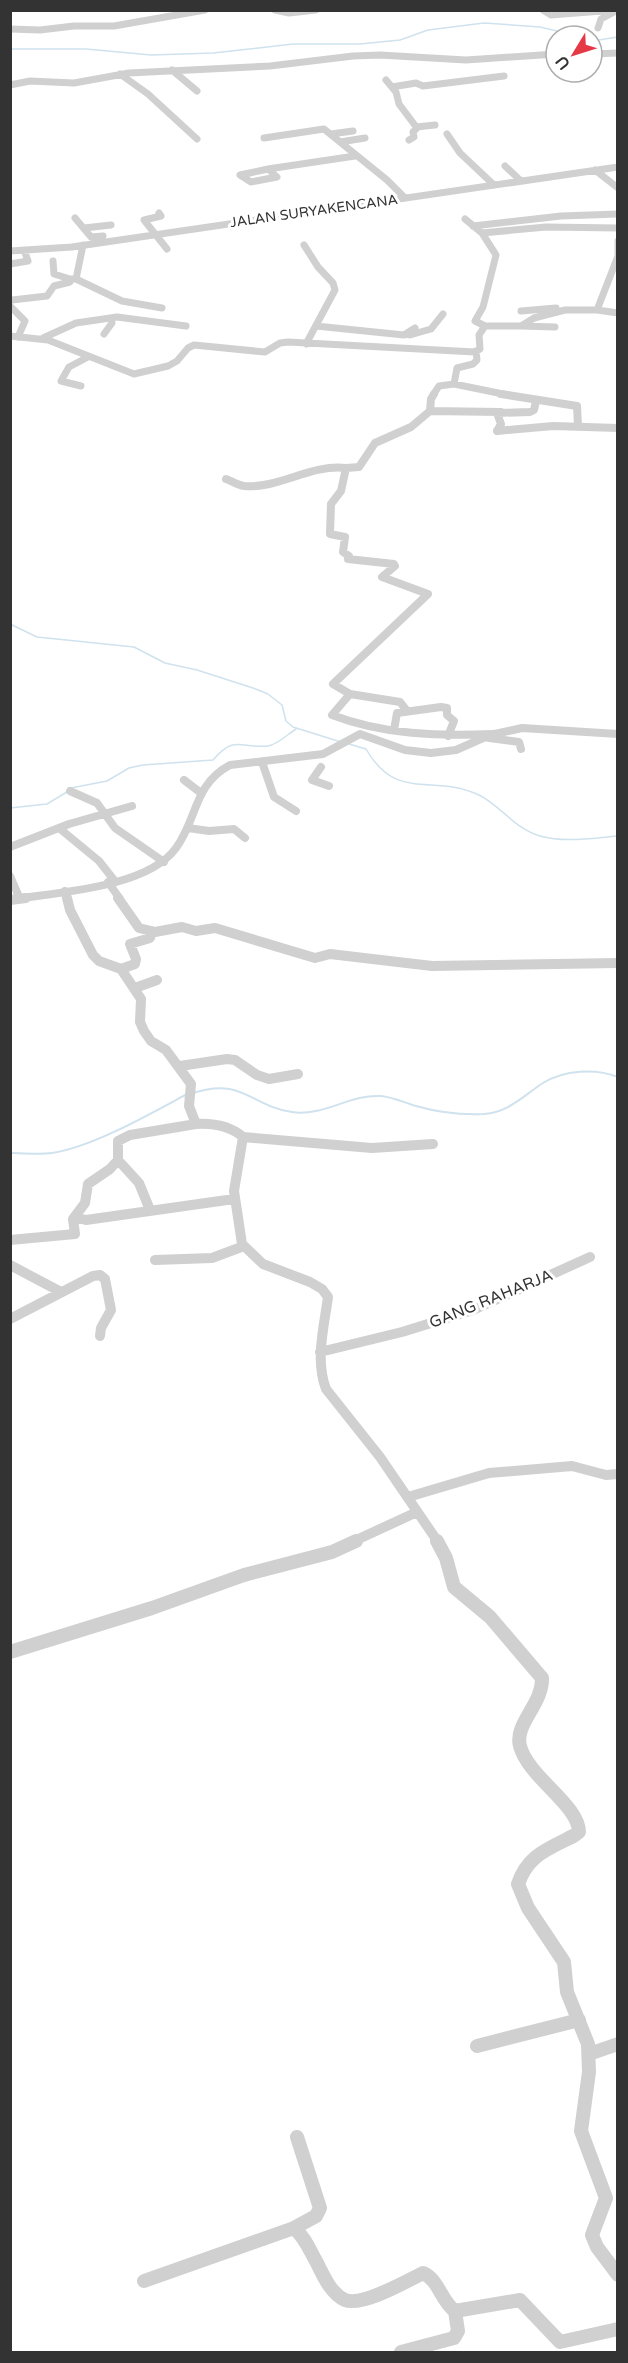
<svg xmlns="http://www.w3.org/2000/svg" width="628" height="2363" viewBox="0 0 628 2363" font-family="'Varela Round',sans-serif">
<rect width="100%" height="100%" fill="#fff"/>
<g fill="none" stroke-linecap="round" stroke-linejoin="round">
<path stroke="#cfe2ee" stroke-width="1.5" d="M592,41L618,37
M10,49H86L151,55L213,53L293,44H360L400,40L428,30L484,23L540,27L578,36
M10,624L37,637L134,647L165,663L197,670L253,688L268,694L282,705L286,721L293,727L341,742
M349,744L366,749C397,803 433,773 479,795C501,806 515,829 540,836C565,843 592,838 618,836
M71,788L107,781L129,768L143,765L213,760C235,734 240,749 268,746C277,745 288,734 296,729
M10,808L47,804L67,792"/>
<path stroke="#cfe2ee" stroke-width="2" d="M193,1093C243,1077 250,1106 292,1112C323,1117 350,1094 381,1096C393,1097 405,1103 416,1106C437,1112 462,1115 484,1114C509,1112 523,1096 543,1083C564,1070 595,1068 618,1077
M10,1153C24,1153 38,1155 52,1153C92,1147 150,1114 187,1094"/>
<path stroke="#d0d0d0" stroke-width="7" d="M275,10L289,13L316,10
M543,10L551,15L615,10
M598,28L601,19L614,12
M10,29L40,30L74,26H114L205,10
M592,54L618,53
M172,70L197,91
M120,74L148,94L197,139
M386,80L396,92L399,104L417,128L413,132L414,137L409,140
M10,85L30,81L74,83L129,73L270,66L353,56L380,55L466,60L556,54
M392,87L416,83L423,86L504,76
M416,127L435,125
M331,134L353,131
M447,134L460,153L494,185
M264,138L324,129L387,180L405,198
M340,142L365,138
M505,166L521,181
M268,169L277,177L251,182L240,175Z
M268,169L355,156
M595,170L618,188
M159,213L161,216L144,220L167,249
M75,218L91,237L103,236
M465,219L482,233L546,227L618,228
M473,226L561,216L618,214
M84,228L111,225
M482,233L496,255L483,307L475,321L485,326
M618,241V254
M83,245L76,279L122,301L162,308
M304,245L318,267L333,283L335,290L306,344
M10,251L72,247L618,167
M53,261L54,274L70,279
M10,264L28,261L24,250
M12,300L47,296L54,286L70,282V279H76
M10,306L25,321L18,337
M597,310L618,313
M521,311L556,308
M316,326L404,335L415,328
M521,326L555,327
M104,334L112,323L111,318
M410,335L431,329L443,314
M10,336L48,340L134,374L168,366L177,361L188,348L194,345L265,352L280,343L288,342L475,352L480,349L479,335L485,326H521L534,318L565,310H597L618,256
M43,338L76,323L117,317L186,326
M454,384L457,368L473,364L477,360L476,351
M81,386L61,381L69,367L88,357
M433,395L439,386L454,384L508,395"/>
<path stroke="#d0d0d0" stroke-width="8" d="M434,394L431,399L430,411L411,427L375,443L359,467L346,468L341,491L331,504L330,534L345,537L343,552L349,556L348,559L394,564L395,566L382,577L428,594L333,684L350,694L332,715C384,735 438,736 493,734
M501,394L577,406L578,426
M430,411L501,412
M497,431L553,426L618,428
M497,431L501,424L497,413L530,412L534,410L536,401
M226,479C232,481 237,485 244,486C279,489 310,464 346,468
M350,694L400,702L407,711
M394,730L397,713L441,707L447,708V715L454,721L448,736
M489,738L519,742L521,749
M262,762L274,797L296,811
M321,767L312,780L329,786
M184,780L201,793
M70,791L97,803L115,828L164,862
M59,828L99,861L114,880
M188,828L209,831L234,829L245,838
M10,847L69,824L132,806
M10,876L20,899
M108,882L120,899
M65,891L67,899
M16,899C61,892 148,887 176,848C198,818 193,785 230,765L323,754L360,734L405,750L431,753L456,750L490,735L522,728L618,734"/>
<path stroke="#d0d0d0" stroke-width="10" d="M67,898L70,910L93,955L99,961L121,969L141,999L140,1022L144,1031L151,1041L166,1050L191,1084L189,1106L196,1124C213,1123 230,1126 243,1137L234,1191L242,1244L263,1264L310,1282L322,1289L328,1297C324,1327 315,1360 326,1389L380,1457L438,1542
M118,898L139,928L155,932L182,927L196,931L215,928L315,958L330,954L432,966L618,963
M10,900L26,898
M121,969L135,964L136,959L130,944L150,938L152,931
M135,988L157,980
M180,1066L227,1059L235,1060L257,1075L269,1079L298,1074
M243,1137L372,1148L433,1144
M118,1160L139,1183L150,1210
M75,1217L86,1220L234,1199
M10,1240L75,1234L73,1219L85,1203L88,1184L110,1169L118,1160V1141L130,1135L196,1124
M155,1260L212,1258L244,1246
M10,1265L61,1292
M10,1319L93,1276L100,1275L105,1279L111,1310L101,1328L100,1336
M320,1352L402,1332L473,1310L590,1257
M408,1497L489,1473L572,1466L606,1475L618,1474
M352,1542L417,1512"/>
<path stroke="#d0d0d0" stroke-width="14" d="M437,1541L446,1558L454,1587L490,1617L542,1678C543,1704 514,1724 520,1746C528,1777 579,1805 579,1832L575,1835C549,1849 528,1854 518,1884L528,1908L564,1962L567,1992L588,2044L589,2072L581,2131L606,2198L592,2235L597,2247L618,2275
M10,1652L152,1608L244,1575L332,1552L356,1541
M477,2046L579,2020
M589,2054L618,2044
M294,2228L316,2216L320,2208L297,2137
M144,2281L294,2228C305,2237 310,2251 317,2263C323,2275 331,2294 345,2300C362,2307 407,2281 423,2273C439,2280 441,2301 455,2311L520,2300L560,2342L618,2329
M401,2352L454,2338L458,2331L455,2311"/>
</g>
<g text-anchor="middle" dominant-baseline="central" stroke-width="6" stroke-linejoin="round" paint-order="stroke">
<g font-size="14" fill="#333" stroke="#fff">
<text transform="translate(314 211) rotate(-8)">JALAN SURYAKENCANA</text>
</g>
<g font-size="16" fill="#333" stroke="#fff">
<text transform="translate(491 1299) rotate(-22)">GANG RAHARJA</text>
</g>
</g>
<rect width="628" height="2363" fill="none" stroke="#333333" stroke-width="24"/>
<g transform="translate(574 54) rotate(232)"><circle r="28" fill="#ffffff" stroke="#adadad" stroke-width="1.5"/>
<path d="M0-4.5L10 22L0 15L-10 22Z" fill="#e63946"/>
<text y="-9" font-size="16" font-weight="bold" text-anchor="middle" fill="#333333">U</text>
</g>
</svg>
